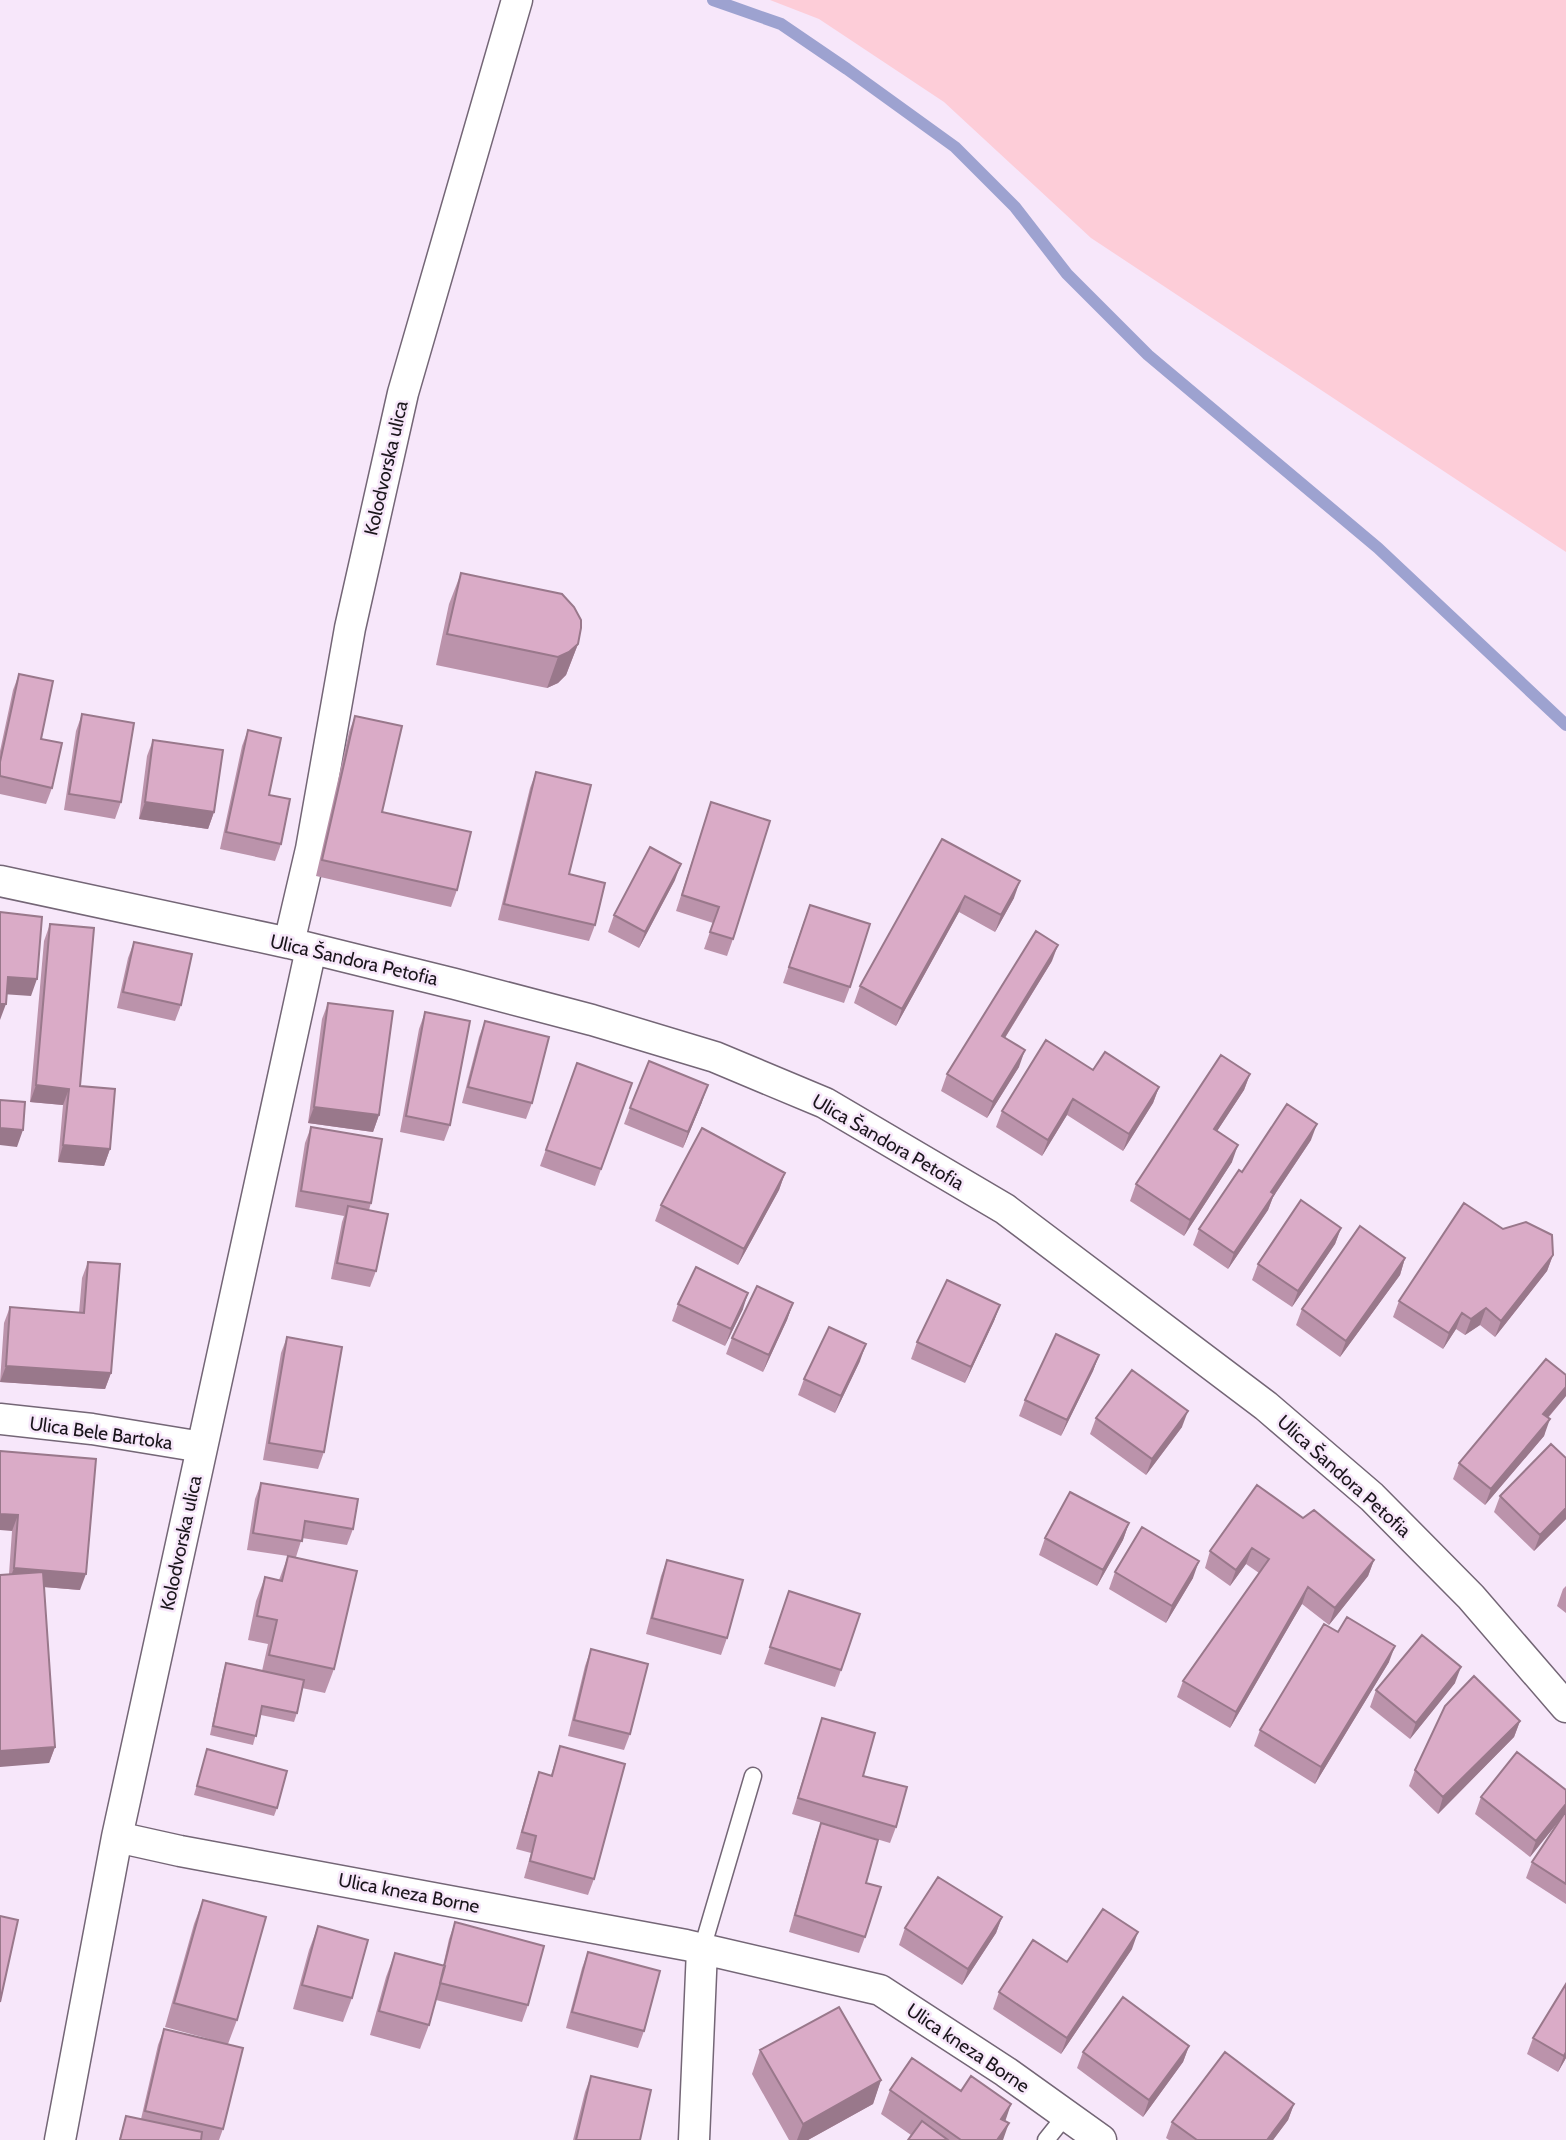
<svg xmlns="http://www.w3.org/2000/svg" width="1566" height="2140" viewBox="0 0 1566 2140" font-family="Cabin,sans-serif">
<rect width="100%" height="100%" fill="#f7e7fa"/>
<path fill="#fdcdd8" d="M770,0H1566V552L1091,238L944,102L819,19Z"/>
<g fill="none" stroke-linecap="round" stroke-linejoin="round">
<path stroke="#9da2d0" stroke-width="12" d="M713,0L781,24L847,69L955,147L1015,207L1067,274L1148,355L1378,548L1566,725"/>
<defs>
<path id="lane" d="M702,1949L753,1776
M1046,2140L1066,2115"/>
<path id="street" d="M0,881L289,943L455,984L592,1020L715,1057L825,1103L1005,1209L1266,1406L1372,1497L1471,1597L1566,1707
M289,943L311,849L350,628L403,393L517,0
M0,1419L92,1429L202,1447
M117,1837L180,1851L686,1945L880,1990L1006,2072L1101,2140
M60,2140L117,1837L311,949
M694,2140L702,1949"/>
</defs>
<use href="#lane" stroke="#746676" stroke-width="19"/>
<use href="#street" stroke="#746676" stroke-width="33"/>
<use href="#lane" stroke="#fff" stroke-width="16"/>
<use href="#street" stroke="#fff" stroke-width="30"/>
</g>
<path fill="#bb93ab" d="M461,573L578,644L566,675L558,683L547,688L436,665L449,604Z
M19,674L41,739L52,788L46,804L0,794V751L13,690Z
M82,714L121,802L115,819L64,810L76,731Z
M355,716L382,812L457,890L451,907L316,876L349,732Z
M248,730L269,795L281,844L275,861L220,849L242,746Z
M153,740L214,812L208,829L139,819L147,756Z
M536,772L569,874L595,925L589,941L498,920L530,788Z
M711,802L733,939L727,956L704,949L713,923L676,911Z
M942,839L1014,898L995,932L959,912L896,1026L854,1003L860,986Z
M675,880L639,948L608,932L614,915Z
M804,921L850,987L844,1003L783,983Z
M50,924L80,1086L110,1149L104,1166L58,1162L63,1105L30,1102L44,941Z
M134,942L181,1005L175,1021L117,1008L128,958Z
M1052,961L1005,1038L1019,1067L987,1118L941,1091L947,1074Z
M328,1003L379,1115L373,1132L308,1123L322,1019Z
M425,1012L450,1125L444,1141L400,1132L419,1029Z
M485,1021L532,1103L526,1119L462,1103L479,1037Z
M577,1063L632,1083L595,1186L540,1166Z
M1093,1070L1159,1087L1153,1103L1123,1151L1067,1115L1042,1156L996,1127L1002,1111Z
M1250,1074L1244,1090L1217,1131L1232,1162L1184,1236L1130,1201L1136,1184Z
M702,1102L683,1148L624,1124L630,1108Z
M311,1127L371,1203L369,1210L376,1271L370,1287L331,1279L342,1222L344,1216L295,1207L305,1143Z
M1311,1140L1273,1197L1268,1210L1228,1269L1193,1245L1199,1229L1242,1172Z
M785,1173L779,1190L738,1265L655,1221L661,1205Z
M1341,1228L1335,1244L1292,1307L1252,1280L1258,1264Z
M1503,1229L1553,1255L1547,1271L1495,1337L1480,1325L1465,1335L1456,1329L1443,1349L1393,1317L1399,1301Z
M1405,1258L1400,1275L1340,1357L1296,1325L1302,1309Z
M88,1262L111,1373L105,1389L0,1382L4,1323L10,1307L79,1313L82,1278Z
M793,1303L787,1320L763,1372L726,1354L732,1338Z
M678,1304L743,1309L725,1346L672,1321Z
M1000,1305L994,1321L965,1383L911,1359L917,1342Z
M287,1337L324,1452L318,1469L263,1460L281,1353Z
M1099,1355L1093,1371L1061,1436L1019,1416L1025,1400Z
M860,1361L835,1413L798,1395L804,1379Z
M1566,1396L1548,1418L1544,1436L1485,1505L1453,1479L1459,1463Z
M1096,1418L1182,1427L1146,1475L1090,1434Z
M0,1451L80,1590L44,1587L55,1747L49,1763L9,1574L12,1531Z
M1566,1458V1519L1534,1551L1494,1512L1500,1496Z
M261,1483L353,1529L347,1545L302,1538L296,1557L334,1669L325,1693L302,1688L297,1713L294,1722L261,1715L253,1745L210,1735L223,1672L226,1663L262,1671L268,1644L248,1640L256,1601L265,1577L279,1580L288,1556L247,1550L255,1499Z
M1303,1518L1374,1560L1368,1576L1329,1625L1302,1604L1230,1728L1177,1697L1183,1681L1259,1573L1246,1564L1230,1586L1205,1568L1210,1551Z
M1129,1523L1123,1540L1097,1586L1039,1555L1045,1538Z
M667,1560L727,1638L721,1655L646,1634L661,1576Z
M1115,1572L1193,1578L1166,1623L1109,1589Z
M1566,1586V1613L1557,1606L1563,1589Z
M789,1591L841,1670L835,1687L764,1664Z
M1338,1632L1389,1662L1315,1784L1254,1746L1260,1730Z
M591,1649L630,1734L624,1750L568,1736L585,1666Z
M1455,1683L1410,1739L1370,1707L1376,1690Z
M822,1718L863,1776L896,1827L890,1843L792,1814Z
M1520,1721L1514,1737L1438,1814L1409,1786L1415,1770Z
M560,1746L594,1879L588,1895L524,1878L531,1853L516,1849L533,1789L539,1772L551,1775Z
M207,1749L277,1808L274,1816L194,1795Z
M1566,1790V1904L1526,1878L1532,1862L1559,1821L1530,1857L1475,1814L1481,1797Z
M821,1823L866,1883L865,1937L859,1953L789,1932L815,1840Z
M203,1900L237,2020L228,2044L223,2129L219,2140H119L126,2116L141,2119L158,2045L164,2029L213,2040L165,2027L194,1924Z
M1002,1917L996,1933L962,1985L899,1945L905,1928Z
M455,1922L528,2005L522,2022L436,2000L429,2025L420,2049L370,2035L386,1977L395,1953L443,1966L449,1939Z
M318,1926L352,1998L343,2022L293,2009L309,1950Z
M1132,1949L1061,2054L993,2009L999,1992L1067,1962Z
M588,1952L644,2031L638,2048L566,2028L582,1968Z
M1566,1984V2058L1558,2072L1527,2054L1533,2038Z
M1189,2046L1183,2062L1143,2117L1077,2068L1083,2052Z
M760,2050L881,2080L873,2104L808,2140H789L752,2074Z
M591,2076L640,2140H573L585,2092Z
M890,2090L1005,2121L1003,2140H908L911,2135L881,2114Z
M1294,2104L1288,2120L1273,2140H1169L1166,2138L1172,2122Z"/>
<path fill="#99788b" d="M578,644L566,675L558,683L547,688L558,657Z
M145,802L214,812L208,829L139,819Z
M681,864L675,880L639,948L645,932Z
M1020,881L1014,898L995,932L1001,915Z
M965,896L959,912L896,1026L902,1009Z
M1058,945L1052,961L996,1052L1002,1036Z
M8,977L37,979L31,996L2,994Z
M0,1004H6L0,1020Z
M1025,1050L1019,1067L987,1118L993,1102Z
M1250,1074L1244,1090L1208,1145L1214,1129Z
M36,1085L69,1089L63,1105L30,1102Z
M708,1085L702,1102L683,1148L688,1132Z
M1159,1087L1153,1103L1123,1151L1129,1134Z
M1073,1099L1067,1115L1042,1156L1048,1140Z
M314,1107L379,1115L373,1132L308,1123Z
M1317,1124L1311,1140L1273,1197L1268,1210L1228,1269L1234,1253L1271,1192Z
M0,1128L23,1130L17,1147L0,1145Z
M63,1145L110,1149L104,1166L58,1162Z
M1238,1145L1232,1162L1184,1236L1190,1220Z
M785,1173L779,1190L738,1265L744,1249Z
M1341,1228L1335,1244L1292,1307L1298,1291Z
M1553,1255L1547,1271L1495,1337L1501,1321Z
M1405,1258L1400,1275L1340,1357L1346,1341Z
M748,1293L743,1309L725,1346L731,1329Z
M793,1303L787,1320L763,1372L769,1355Z
M1000,1305L994,1321L965,1383L971,1367Z
M1486,1308L1480,1325L1465,1335L1471,1319Z
M1462,1313L1456,1329L1443,1349L1449,1333Z
M866,1344L860,1361L835,1413L841,1396Z
M1099,1355L1093,1371L1061,1436L1067,1420Z
M6,1366L111,1373L105,1389L0,1382Z
M1566,1387V1396L1537,1430L1543,1414Z
M1188,1411L1182,1427L1146,1475L1152,1459Z
M1550,1419L1544,1436L1485,1505L1491,1489Z
M1566,1508V1519L1534,1551L1540,1535Z
M0,1514L18,1515L12,1531L0,1530Z
M1129,1523L1123,1540L1097,1586L1103,1570Z
M1252,1548L1246,1564L1230,1586L1236,1570Z
M1374,1560L1368,1576L1329,1625L1335,1608Z
M1199,1561L1193,1578L1166,1623L1172,1606Z
M14,1568L86,1574L80,1590L8,1584Z
M1308,1587L1302,1604L1230,1728L1236,1712Z
M1395,1646L1389,1662L1315,1784L1321,1767Z
M1461,1667L1455,1683L1410,1739L1416,1723Z
M1520,1721L1514,1737L1438,1814L1443,1797Z
M55,1747L49,1763L0,1767V1751Z
M1566,1804V1812L1530,1857L1536,1841Z
M1002,1917L996,1933L962,1985L968,1969Z
M1138,1932L1132,1949L1061,2054L1067,2038Z
M1189,2046L1183,2062L1143,2117L1149,2100Z
M1566,2052V2058L1558,2072L1564,2056Z
M881,2080L873,2104L808,2140H797L803,2124Z
M1011,2104L1003,2128L1001,2119Z
M1294,2104L1288,2120L1273,2140H1267Z
M1009,2123L1003,2140H997Z"/>
<path fill="#daabc7" stroke="#99788b" stroke-width="2" d="M461,573L562,594L574,607L581,620V628L578,644L569,652L558,657L447,634Z
M19,674L53,681L41,739L62,743L52,788L0,776V762Z
M82,714L134,723L121,802L69,794Z
M355,716L402,726L382,812L471,832L457,890L322,860Z
M248,730L281,738L269,795L290,799L281,844L226,832Z
M153,740L223,750L214,812L145,802Z
M536,772L591,785L569,874L605,883L595,925L504,904Z
M711,802L770,821L733,939L710,932L719,907L682,895Z
M942,839L1020,881L1001,915L965,896L902,1009L860,986Z
M650,847L681,864L645,932L614,915Z
M810,905L870,924L850,987L789,967Z
M0,912L42,917L37,979L8,977L6,1004H0Z
M50,924L94,928L80,1086L115,1089L110,1149L63,1145L69,1089L36,1085Z
M1036,931L1058,945L1002,1036L1025,1050L993,1102L947,1074Z
M134,942L192,954L181,1005L123,992Z
M328,1003L393,1011L379,1115L314,1107Z
M425,1012L470,1021L450,1125L406,1116Z
M485,1021L549,1037L532,1103L468,1087Z
M1046,1040L1093,1070L1105,1052L1159,1087L1129,1134L1073,1099L1048,1140L1002,1111Z
M1221,1055L1250,1074L1214,1129L1238,1145L1190,1220L1136,1184Z
M649,1061L708,1085L688,1132L630,1108Z
M577,1063L632,1083L601,1169L546,1150Z
M0,1100L25,1102L23,1130L0,1128Z
M1287,1104L1317,1124L1271,1192L1274,1194L1234,1253L1199,1229L1239,1170L1242,1172Z
M311,1127L382,1139L371,1203L301,1191Z
M702,1128L785,1173L744,1249L661,1205Z
M1301,1200L1341,1228L1298,1291L1258,1264Z
M1464,1203L1503,1229L1526,1222L1552,1235L1553,1255L1501,1321L1486,1308L1471,1319L1462,1313L1449,1333L1399,1301Z
M348,1206L388,1214L376,1271L337,1263Z
M1360,1226L1405,1258L1346,1341L1302,1309Z
M88,1262L120,1264L111,1373L6,1366L10,1307L84,1313Z
M696,1267L748,1293L731,1329L678,1304Z
M947,1280L1000,1305L971,1367L917,1342Z
M757,1286L793,1303L769,1355L732,1338Z
M829,1327L866,1344L841,1396L804,1379Z
M1056,1334L1099,1355L1067,1420L1025,1400Z
M287,1337L342,1347L324,1452L269,1443Z
M1546,1359L1566,1375V1387L1543,1414L1550,1419L1491,1489L1459,1463Z
M1132,1370L1188,1411L1152,1459L1096,1418Z
M1551,1444L1566,1458V1508L1540,1535L1500,1496Z
M0,1451L96,1459L86,1574L14,1568L18,1515L0,1514Z
M261,1483L358,1499L353,1529L305,1521L302,1541L253,1533Z
M1257,1485L1303,1518L1314,1510L1374,1560L1335,1608L1308,1587L1236,1712L1183,1681L1269,1559L1252,1548L1236,1570L1210,1551Z
M1070,1492L1129,1523L1103,1570L1045,1538Z
M1142,1527L1199,1561L1172,1606L1115,1572Z
M288,1556L357,1571L334,1669L269,1655L277,1620L257,1616L265,1577L282,1581Z
M667,1560L743,1580L727,1638L652,1618Z
M43,1572L55,1747L0,1751V1575Z
M789,1591L860,1614L841,1670L770,1647Z
M1347,1617L1395,1646L1321,1767L1260,1730L1324,1624L1338,1632Z
M1422,1635L1461,1667L1416,1723L1376,1690Z
M591,1649L648,1664L630,1734L574,1720Z
M226,1663L304,1680L297,1713L262,1706L256,1736L213,1726Z
M1474,1676L1520,1721L1443,1797L1415,1770L1445,1706Z
M822,1718L875,1733L863,1776L907,1787L896,1827L798,1798Z
M560,1746L625,1764L594,1879L530,1861L536,1836L522,1832L539,1772L552,1776Z
M207,1749L287,1771L277,1808L197,1786Z
M1517,1752L1566,1790V1804L1536,1841L1481,1797Z
M1566,1811V1884L1532,1862Z
M821,1823L878,1840L866,1883L881,1887L865,1937L795,1915Z
M938,1877L1002,1917L968,1969L905,1928Z
M203,1900L266,1917L237,2020L174,2003Z
M1103,1909L1138,1932L1067,2038L999,1992L1033,1940L1067,1962Z
M0,1916L18,1920L0,2002Z
M455,1922L544,1946L528,2005L440,1983Z
M318,1926L368,1940L352,1998L302,1985Z
M588,1952L660,1971L644,2031L572,2012Z
M395,1953L445,1966L429,2025L379,2011Z
M1566,1984V2052L1564,2056L1533,2038Z
M1123,1997L1189,2046L1149,2100L1083,2052Z
M839,2007L881,2080L803,2124L760,2050Z
M164,2029L243,2048L223,2129L145,2111Z
M1225,2052L1294,2104L1267,2140H1197L1172,2122Z
M912,2058L961,2091L971,2076L1011,2104L1001,2119L1009,2123L997,2140H961L890,2090Z
M591,2076L651,2090L640,2140H576Z
M126,2116L202,2132L201,2140H120Z
M922,2121L948,2140H908Z"/>
<g text-anchor="middle" dominant-baseline="central" stroke-width="5" stroke-linejoin="round" paint-order="stroke">
<g font-size="19" fill="#1a151b" stroke="#f7e7fa">
<text transform="translate(386 468) rotate(-77)">Kolodvorska ulica</text>
<text transform="translate(354 960) rotate(13)">Ulica Šandora Petofia</text>
<text transform="translate(888 1142) rotate(30)">Ulica Šandora Petofia</text>
<text transform="translate(101 1433) rotate(8)">Ulica Bele Bartoka</text>
<text transform="translate(1344 1476) rotate(42)">Ulica Šandora Petofia</text>
<text transform="translate(181 1543) rotate(-78)">Kolodvorska ulica</text>
<text transform="translate(409 1893) rotate(11)">Ulica kneza Borne</text>
<text transform="translate(968 2048) rotate(34)">Ulica kneza Borne</text>
</g>
</g>
</svg>
